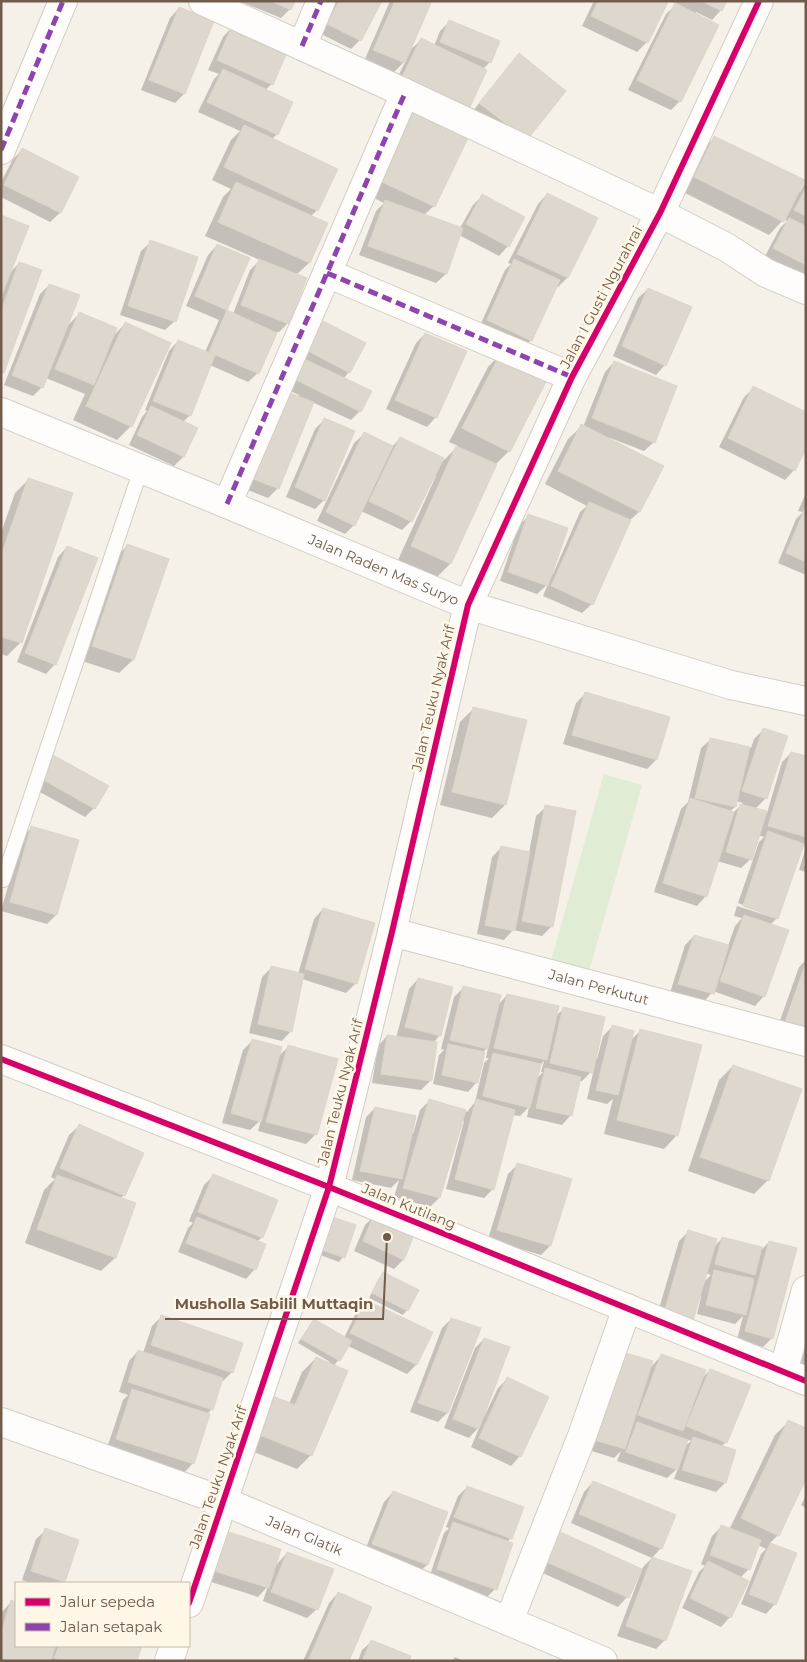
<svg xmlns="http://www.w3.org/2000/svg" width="807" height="1662" viewBox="0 0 807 1662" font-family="Montserrat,sans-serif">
<rect width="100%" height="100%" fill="#f5f1e8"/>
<path fill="#e0ecd3" d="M604,774L642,785L588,975L550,964Z"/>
<path fill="#0003" fill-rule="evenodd" d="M239,1H293L290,9L281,18Z
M335,1H381L360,40L351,49L319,33Z
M390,1H425L408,52L421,40L434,46L440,31L449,22L490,62L483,69L392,89L406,60L394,72L365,59Z
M594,1H663L666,3L646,43L637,52L582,26Z
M671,1H725L721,10L712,20L696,12L680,101L671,110L628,90L666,14L677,4Z
M179,8L184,94L175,103L141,90L170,18Z
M232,27L272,84L265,90L277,134L272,139L317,210L310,217L326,224L309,263L296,275L288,323L279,332H276L258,373L248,382L210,365L190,415L183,422V457L174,466L129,445L142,417L147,411L145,410L169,351L178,341L205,352L219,320L186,306L208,255L217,245L248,258L226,311L233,314L250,270L260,260L205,236L223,197L231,189L212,180L231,140L240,131L198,112L214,79L219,74L208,70L223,37Z
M519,55L517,149L471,113Z
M398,127L434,206L424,215L460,228L473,205L482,196L508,246L499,256L459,235L446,274L436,283L359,255L376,211L384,203L366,194Z
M715,137L800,192L806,181V279L764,258L780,228L787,221L784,219L769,235L681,191L701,151Z
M22,150L77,177L60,213L50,222L1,197V182L13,159Z
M547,194L596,219L567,278L558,287L556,286L531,340L522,349L478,330L505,270L511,264L508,263L538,204Z
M1,217L9,274L19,263L3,373L1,374Z
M151,242L175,321L165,330L120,315L141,251Z
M49,285L66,327L79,314L113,336L125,324L131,426L117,440L73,420L85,394L46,378L42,387L33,396L4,385L40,294Z
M648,289L665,365L656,375L613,356L638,298Z
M324,323L364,344L349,372L343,379L360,411L351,420L312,402L278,488L268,498L240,487L298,397L299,395L282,387L314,332Z
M425,334L436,417L427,427L386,409L416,343Z
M501,353L509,451L495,465L450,564L437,577L398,560L436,476L434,475L411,521L402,530L361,511L354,525L345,534L317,521L354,443L364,434L392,447L400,438L440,464L458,446L449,442L488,367Z
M614,362L654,442L644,451L610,438L609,440L662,467L639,512L629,521L592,604L582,613L543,596L548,584L537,594L500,581L519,525L529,516L551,574H553L580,512L587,506L545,484L568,439L582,426L583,427L605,372Z
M754,388L794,470L785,480L719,447L744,397Z
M324,420V500L315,509L286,497L315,429Z
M29,479L72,494L20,643L7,656L1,654V533L15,493Z
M806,493V575L778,563L796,519L803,512L798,511Z
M127,546L167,560L133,660L119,673L79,660L114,559Z
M67,547L55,664L46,674L17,662L58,557Z
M585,694L656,760L647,769L563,744L576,703Z
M474,708L505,805L492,818L440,805L460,722Z
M763,730L766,798L755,809L767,813L782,762L791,753L806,757V841L803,845L777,918L770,925L764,996L755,1006L713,991L703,1003L670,993L685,945L694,936L728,946L735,926L742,918L734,916L737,906L774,918V916L738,903L759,842L764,837L758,835L751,859L741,868L717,861L706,896L697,906L654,892L681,809L688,802L701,748L711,739L751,748L754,739ZM736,801L743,803L733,813L729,812L735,807Z
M53,756L94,808L85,817L31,787L44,766Z
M546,807L552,926L542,936L513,930L504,940L477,934L492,857L502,847L529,853L536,816Z
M31,828L56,915L47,924L1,911L22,837Z
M806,847L804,866H806V872L799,870Z
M323,909L356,983L346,993L302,979L291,1031L282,1041L249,1033L262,977L271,968L298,974L314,919Z
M806,960V1037L776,1032L799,967Z
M418,979L440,1035L433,1043L431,1080L421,1090L372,1083L378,1046L387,1036L396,1038L409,989Z
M464,987L498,1005L507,995L556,1016L564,1008L595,1058L597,1059L603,1036L612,1027L630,1041L640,1031L677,1135L664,1149L604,1134L613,1099L607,1104L587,1099L594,1069L582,1081H579L571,1115L562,1125L527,1117L529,1107L520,1116L512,1115L493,1189L484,1198L446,1189L464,1121L462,1120L439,1198L430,1207L394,1197L399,1180L391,1188L352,1180L366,1117L375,1108L413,1134L420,1110L429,1101L467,1112L475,1102L484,1063L489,1058H486L488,1047L483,1052L477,1082L468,1092L433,1084L439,1055L444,1050L441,1049L454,997ZM544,1061L541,1072H543L536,1079L539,1066Z
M252,1041L278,1057L288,1047L316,1134L306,1144L258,1131L261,1120L250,1130L222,1123L243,1050Z
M733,1066L768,1180L754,1194L688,1171L719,1080Z
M79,1126L124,1195L120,1199L115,1258L101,1271L25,1243L44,1190L55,1179L51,1177L69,1135Z
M517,1165L570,1180L550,1246L541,1255L488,1239L508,1174Z
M213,1176L262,1237L257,1242L255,1269L246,1279L178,1252L188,1228L193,1223L189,1221L204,1185Z
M375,1215L413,1233L403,1260L394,1269L354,1251L365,1225Z
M326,1222L343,1257L339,1262L315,1253Z
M688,1232L713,1248L722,1238L762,1249L769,1242L772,1338L763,1347L737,1340L743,1316L735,1324L697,1314L701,1297L699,1296L655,1322L679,1241ZM706,1273L711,1275L703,1283Z
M383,1274L407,1310L403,1315L369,1298L379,1278Z
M806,1293V1376L784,1369Z
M366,1301L416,1365L407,1374L348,1346L334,1366L311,1455L297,1469L239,1446L289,1404L302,1372L316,1358L329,1364L330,1362L298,1343L310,1325L314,1320L344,1338L357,1311Z
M162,1316L232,1372L223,1381H221L211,1410L207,1414L193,1463L184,1473L107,1448L123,1400L128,1395L119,1392L129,1361L138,1351L143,1353L152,1326Z
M451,1319L447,1413L438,1422L410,1412L442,1328Z
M484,1339L482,1417H484L498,1388L507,1379L520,1456L511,1466L471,1447L480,1426L469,1438L444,1428L475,1348Z
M661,1356L701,1379L710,1370L726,1442L721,1447L735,1451L725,1483L716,1492L674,1479L678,1468L667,1478L617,1461L621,1451L614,1458L579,1447ZM687,1439L691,1441L684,1447Z
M788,1422L778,1535L769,1544L795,1554L775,1604L766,1614L741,1604L761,1554L766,1549L758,1545L749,1569L740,1578L730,1617L721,1627L682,1608L699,1572L705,1566L701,1564L712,1536L721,1527L729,1530L775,1435Z
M593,1482L661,1548L652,1558L571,1523L584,1492Z
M467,1487L511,1538L507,1542L495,1589L486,1598L429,1578L444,1533L449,1528L446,1527L458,1496Z
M393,1492L447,1513L427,1565L417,1574L364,1553L384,1502Z
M806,1495V1508L801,1505Z
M46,1530L77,1540L62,1583H31L22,1580L36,1539Z
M217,1542L275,1566L287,1553L317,1609L307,1618L263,1601L268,1586L258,1597L205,1580Z
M549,1542L627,1597L618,1607L536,1570Z
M652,1558L665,1640L656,1649L617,1636L643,1567Z
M338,1593L347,1661H303L329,1603Z
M11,1602L16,1603V1646H140L135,1661H1V1613Z
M372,1641L408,1661H358L362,1650Z
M455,1657L464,1661H452Z"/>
<path fill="#ded7ce" stroke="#ded5ca" d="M271,1H295L291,10Z
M339,1H382L361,41L327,24Z
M395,1H428L431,3L405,63L373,50Z
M598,1H666L668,2L648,43L591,16Z
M701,1H727L722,11Z
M675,3L719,25L681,102L637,80Z
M179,7L214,21L185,94L149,80Z
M449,20L500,41L491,63L440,42Z
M232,26L288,50L273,85L217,60Z
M421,38L487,70L468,111L401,79Z
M519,53L566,91L527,140L479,103Z
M223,69L293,102L278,135L207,102Z
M411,111L468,138L435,207L378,180Z
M244,125L338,169L318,211L224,167Z
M714,136L805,180L784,222L694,177Z
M22,148L79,177L61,213L4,185Z
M236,182L328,223L310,263L218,222Z
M806,188V216L794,210Z
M547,193L598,218L568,278L517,254Z
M482,194L525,217L509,247L466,224Z
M385,200L463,228L447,274L368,246Z
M1,215L29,226L1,297Z
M789,218L806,226V265L773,248Z
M150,240L198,257L176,322L128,306Z
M217,244L250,258L227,310L195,296Z
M259,259L307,278L289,324L241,305Z
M514,259L560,280L532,341L487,320Z
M19,262L42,270L4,373L1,372V311Z
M49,284L80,295L43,388L12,375Z
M648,288L692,307L666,366L622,346Z
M227,310L277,333L259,374L209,352Z
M79,312L117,328L94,385L55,369Z
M323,321L366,343L350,373L308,351Z
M125,322L171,343L132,427L86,406Z
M425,333L467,351L437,418L395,400Z
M178,340L215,355L191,416L153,401Z
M501,352L549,376L510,452L462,428Z
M300,357L372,391L361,412L290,377Z
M614,361L677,386L655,443L592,418Z
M753,386L806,412V449L795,471L728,438Z
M282,390L314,402L279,489L248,477Z
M151,406L198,428L184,457L137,435Z
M324,418L355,431L325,501L295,487Z
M581,424L664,466L640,512L558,471Z
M364,432L393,446L355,526L326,512Z
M400,437L444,458L412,522L369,501Z
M456,446L497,464L451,564L411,546Z
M28,478L73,493L22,643L1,637V556Z
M589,502L631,520L593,605L551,586Z
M805,508L806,509V562L786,553Z
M528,514L568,528L548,586L508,572Z
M127,544L169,559L134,660L92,646Z
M67,546L98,558L56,665L25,653Z
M585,692L670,717L657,760L572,735Z
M473,707L527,720L506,805L452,792Z
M763,728L788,736L767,799L742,791Z
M710,738L750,747L736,807L695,798Z
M791,752L806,756V837L768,826Z
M53,755L109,786L95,809L40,778Z
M690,798L734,812L707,897L663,883Z
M740,804L767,811L752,860L726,852Z
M545,805L576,811L553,927L522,921Z
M31,826L79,840L57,915L10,902Z
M768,831L804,844L778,919L743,906Z
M501,846L530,852L515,931L485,925Z
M323,908L375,923L357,984L305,969Z
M744,915L789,930L765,997L720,981Z
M694,935L729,945L714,994L678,984Z
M806,962V1029L785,1022Z
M271,966L304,974L292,1032L258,1024Z
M418,978L453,987L441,1036L405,1027Z
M463,986L501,995L488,1049L450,1040Z
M507,994L559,1006L547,1060L494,1048Z
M563,1007L605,1017L593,1073L550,1063Z
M612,1025L634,1031L618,1095L596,1090Z
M640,1029L702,1045L678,1136L617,1120Z
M387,1035L437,1042L432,1081L381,1074Z
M252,1039L282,1047L261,1122L231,1113Z
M448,1044L485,1052L478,1083L442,1075Z
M288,1045L338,1059L317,1135L266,1122Z
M493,1053L541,1064L530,1108L483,1096Z
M733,1065L802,1089L769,1181L700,1157Z
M545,1068L581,1077L572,1116L536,1108Z
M429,1099L466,1110L440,1198L403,1188Z
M476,1099L515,1110L494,1190L455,1179Z
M375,1107L416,1116L402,1179L360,1171Z
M79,1124L144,1153L125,1196L60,1168Z
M517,1163L572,1179L551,1246L497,1230Z
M213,1174L278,1200L263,1238L198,1212Z
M57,1175L136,1203L116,1258L37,1229Z
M374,1214L415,1232L404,1260L363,1241Z
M330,1216L356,1225L345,1258L319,1249Z
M197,1217L266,1244L256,1270L186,1243Z
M688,1230L717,1239L693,1321L664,1313Z
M722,1237L762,1247L755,1275L715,1264Z
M769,1241L797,1248L773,1339L745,1331Z
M714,1270L754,1279L746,1315L706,1305Z
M383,1272L419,1290L408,1311L372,1293Z
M366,1300L433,1332L417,1365L350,1333Z
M161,1315L243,1343L233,1373L151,1345Z
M451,1318L481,1328L448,1413L418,1403Z
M314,1319L352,1341L340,1361L301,1339Z
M484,1338L510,1347L479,1429L453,1419Z
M138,1350L223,1378L213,1410L128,1382Z
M615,1350L653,1361L625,1449L587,1438Z
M661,1354L706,1370L683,1431L638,1415Z
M316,1357L348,1371L312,1456L252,1432L268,1394L295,1405Z
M710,1369L751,1385L727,1443L686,1426Z
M507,1377L549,1397L521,1457L479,1438Z
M132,1389L210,1414L194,1464L116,1439Z
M788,1420L806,1428V1479L779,1536L741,1518Z
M637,1422L688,1440L678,1470L626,1452Z
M693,1437L736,1450L726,1483L682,1470Z
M593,1481L676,1515L662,1549L579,1514Z
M467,1486L524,1507L512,1539L454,1517Z
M393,1491L448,1512L428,1565L372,1544Z
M453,1522L513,1543L497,1590L437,1569Z
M721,1525L761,1540L750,1570L710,1555Z
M45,1528L79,1540L65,1582L31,1571Z
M226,1531L281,1549L269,1588L214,1571Z
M558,1531L642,1569L629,1598L544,1561Z
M770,1543L797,1553L776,1605L749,1594Z
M287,1552L334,1569L318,1610L271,1592Z
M652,1557L692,1571L666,1641L626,1626Z
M708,1561L749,1581L731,1618L690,1598Z
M338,1592L372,1607L349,1661H308Z
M11,1600L16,1602V1646H55L51,1661H1V1633Z
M371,1640L411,1656L409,1661H362Z
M59,1646H142L137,1661H63L54,1658Z"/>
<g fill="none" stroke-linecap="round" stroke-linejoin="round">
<defs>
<path id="lane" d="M3,880L141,469"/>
<g id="street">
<path d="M203,1L405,93L660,213L726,247L766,273L806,290"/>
<path d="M302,46L321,1"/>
<path d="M1,150L63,1"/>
<path d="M327,273L572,377"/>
<path d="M227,504L405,93"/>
<path id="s1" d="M392,932L806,1042"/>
<path d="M1,1059L329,1187L806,1381"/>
<path d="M783,1372L806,1290"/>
<path id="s2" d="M1,1422L223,1501L603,1661"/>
<path d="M189,1603L329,1187L392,932L468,605L572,377L660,213L759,1"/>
<path d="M509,1621L582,1436L627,1308"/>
<path d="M169,1661L174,1646"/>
</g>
<g id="secondary">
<path id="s3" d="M1,412L227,504L468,605L731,685L806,701"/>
</g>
</defs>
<use href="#lane" stroke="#d4ccc3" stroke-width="16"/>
<use href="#street" stroke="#d4ccc3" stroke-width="30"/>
<use href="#secondary" stroke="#d6cdc5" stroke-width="30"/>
<use href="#lane" stroke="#fefdfc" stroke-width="14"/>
<use href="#street" stroke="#fefdfc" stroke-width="28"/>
<use href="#secondary" stroke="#fefdfc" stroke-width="28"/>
<path stroke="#8e44ad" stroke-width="5" stroke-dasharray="10 5" stroke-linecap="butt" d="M302,46L321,1
M1,150L63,1
M327,273L572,377
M227,504L405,93"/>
<defs>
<path id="cycleway" d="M1,1059L329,1187L806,1381
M189,1603L329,1187L392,932L468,605L572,377L660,213L759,1"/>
</defs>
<use href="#cycleway" stroke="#fef7e8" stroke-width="9"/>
<use href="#cycleway" stroke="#d6006c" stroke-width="6"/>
</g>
<g text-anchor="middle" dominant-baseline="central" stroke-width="5" stroke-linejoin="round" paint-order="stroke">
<g font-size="14" fill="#715b4a" stroke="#fef7e8">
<text transform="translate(601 297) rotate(-62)">Jalan I Gusti Ngurahrai</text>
<text stroke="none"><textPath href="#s3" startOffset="414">Jalan Raden Mas Suryo</textPath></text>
<text transform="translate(433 698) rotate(-77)">Jalan Teuku Nyak Arif</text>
<text stroke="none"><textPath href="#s1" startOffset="214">Jalan Perkutut</textPath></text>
<text transform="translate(340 1092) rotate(-76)">Jalan Teuku Nyak Arif</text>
<text transform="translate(409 1206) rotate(22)">Jalan Kutilang</text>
<text transform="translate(218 1477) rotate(-71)">Jalan Teuku Nyak Arif</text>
<text stroke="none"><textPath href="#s2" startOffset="324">Jalan Glatik</textPath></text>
</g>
</g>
<path fill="none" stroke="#715b4a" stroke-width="2" d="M387 1237L383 1319H165"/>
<circle fill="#715b4a" stroke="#fef7e8" stroke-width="2" cx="387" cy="1237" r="5"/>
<g font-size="15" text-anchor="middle" font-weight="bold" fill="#715b4a" stroke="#fef7e8" stroke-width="5" stroke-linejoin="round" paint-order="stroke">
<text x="274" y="1309">Musholla Sabilil Muttaqin</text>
</g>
<rect width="807" height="1662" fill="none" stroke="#715b4a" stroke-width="5"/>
<rect x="15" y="1582" width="175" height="65" fill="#fef7e8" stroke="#c6b9a9"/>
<rect x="25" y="1598" width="25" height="8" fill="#d6006c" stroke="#c6b9a9"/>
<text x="60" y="1607" font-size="15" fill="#715b4a">Jalur sepeda</text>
<rect x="25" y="1623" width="25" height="8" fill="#8e44ad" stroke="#c6b9a9"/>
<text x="60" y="1632" font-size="15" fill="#715b4a">Jalan setapak</text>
</svg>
